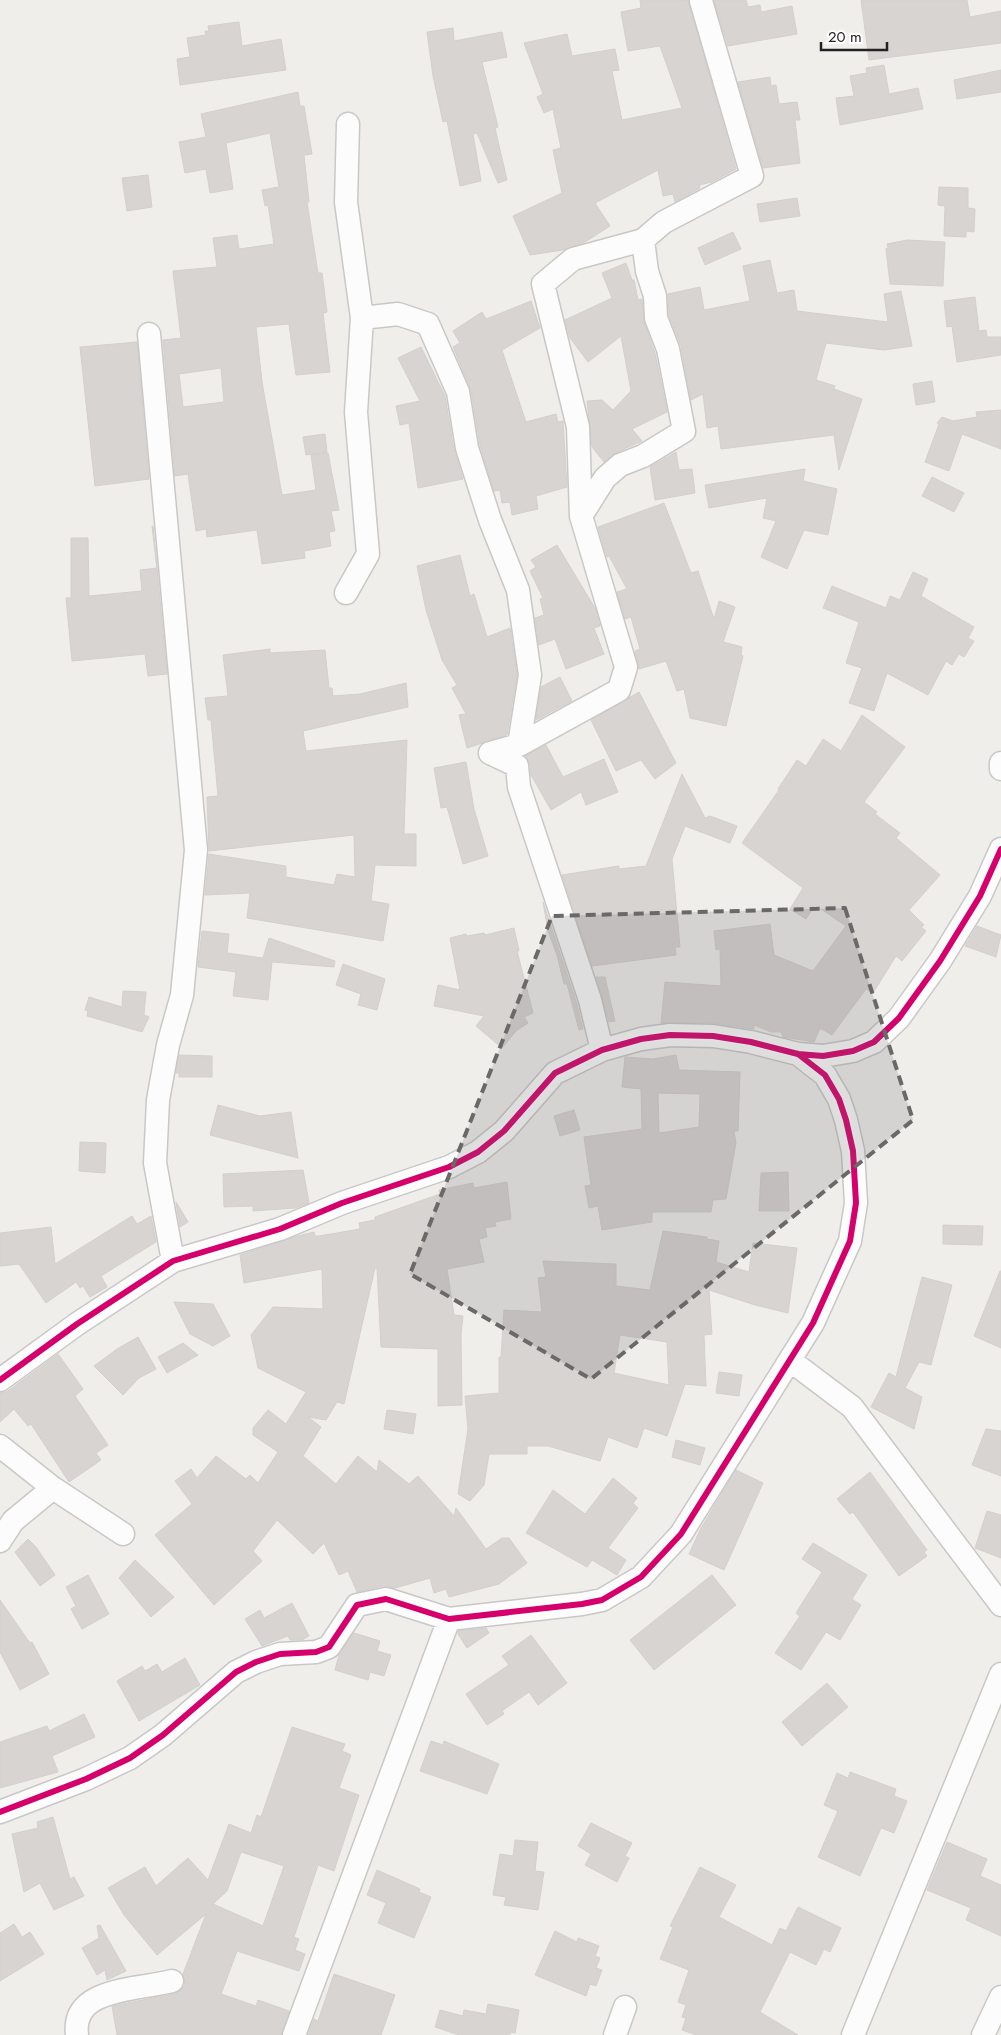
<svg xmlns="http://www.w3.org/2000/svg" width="1001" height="2035" viewBox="0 0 1001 2035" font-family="Jost,sans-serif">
<rect width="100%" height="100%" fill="#f0eeeb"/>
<path fill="#d7d4d2" stroke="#d3d0cc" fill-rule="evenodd" d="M640,0H688L736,169L712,182L699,185L700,188L675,202L673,194L663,196L658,170L595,203L610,226L585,242L563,250L530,255L513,216L562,193L553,150L561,148L553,109L544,113L537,97L543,94L524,43L567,34L572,56L615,49L619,70L612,71L622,120L682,108L660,46L628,51L621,12L641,8Z
M714,0H746L748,7L760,5L761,12L792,6L797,34L728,46Z
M861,0H967L970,17L1001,11V43L869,60Z
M239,22L242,46L281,39L286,70L180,85L177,59L190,57L187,38L206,35L205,31H209L208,26Z
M453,28L454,41L502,32L507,57L482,62L498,127L495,128L507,180L498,183L477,133L473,134L481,181L460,186L447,121L443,122L433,76L427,32Z
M884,65L889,94L918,88L923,109L840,125L836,98L854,96L850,76L867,73L866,68Z
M1001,70V92L957,99L954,80Z
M770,77L771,86L776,85L779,104L797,102L800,120H795L800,163L763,168L738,82Z
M298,92L300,106H304L312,154L304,155L309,202H307L318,273H322L327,312L323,313L330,372L296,375L289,324L256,327L262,382L282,495L316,490L311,455L328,453L339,510L331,511L335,531L329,532L331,546L304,551L305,558L262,564L257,530L207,537L206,529L196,531L188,474L175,476L163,340L181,338L173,271L217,267L213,238L237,235L239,249L274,244L268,205L265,206L262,190L279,187L270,133L226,143L233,189L210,193L206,169L185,173L179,142L206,137L201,114ZM221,368L224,402L183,407L179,374Z
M148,175L152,207L127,211L122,178Z
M939,187L968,188V208L975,209L974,232L966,231V237L944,236L945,206L938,205Z
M797,198L800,216L760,222L757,204Z
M733,232L741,249L705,265L698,248Z
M907,240L945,242L943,286L890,284L886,249L888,248L887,244Z
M770,260L777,293L794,290L797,311L888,322L884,294L901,291L912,346L884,350L826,343L816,380L835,386L834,389L862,399L839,470L834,435L721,449L718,426L707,428L703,394L691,400L681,346L669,315L668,294L700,287L704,310L750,301L743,266Z
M626,263L632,280H634L638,300L642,299L644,322L655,353L667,412L632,429L642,441L615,453L604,462L592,447L587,401L602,400L613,410L631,391L621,336L588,362L570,338L565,320L612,298L602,273Z
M975,297L979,331L986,330L987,337H1001V355L957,362L952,326L947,327L944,301Z
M531,301L540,328L502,350L526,422L556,414L558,422L563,421L567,487L536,496L538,509L512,515L510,502L502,503L500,490L494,491L480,445L471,390L453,347L460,343L453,331L482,312L486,319Z
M137,342L149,479L95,486L80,347Z
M421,347L445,396L454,450L463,479L418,488L409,423L400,425L396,406L420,401L398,358Z
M932,381L935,402L916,405L913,384Z
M1001,410V449L962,434L949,471L925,462L939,424L937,423L942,417L953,421L977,417L976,412Z
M325,434L327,452L306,455L303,437Z
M676,452L679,470L692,469L695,493L655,500L650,467Z
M805,469L803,481L837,489L828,535L804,530L787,569L761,557L776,521L763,518L767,498L709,508L705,485Z
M932,477L964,493L954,512L922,496Z
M664,503L691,573L698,571L714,619L719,601L735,607L723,642L742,647L741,655L743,656L726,726L690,718L684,689L677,691L666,661L639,669L635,651L640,649L631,617L625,619L617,592L627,589L609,556L607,557L598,527Z
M152,526H153L167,674L148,676L145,654L72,661L66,598H71V538H88L89,596L142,591L140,570L157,568Z
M557,545L595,608L600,626L594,628L604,654L566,669L555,639L539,645L535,618L544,615L540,599L543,598L530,571L536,567L531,560Z
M460,555L470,596L474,594L487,637L510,628L517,675L507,735L467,748L459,715L466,714L452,688L457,685L442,660L426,610L417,566Z
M913,572L928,579L921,596L974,627L968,638L974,641L964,657L959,654L952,665L946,661L928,695L887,673L874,711L849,703L862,668L846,663L859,622L823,608L832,586L886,608L890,596L900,600Z
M270,649V653L325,650L329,688H332L333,696L360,694L406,683L408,707L303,731L306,751L407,740L404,834H416V866L375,865L371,901L389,904L383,941L247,918L250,893L205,895L209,854L286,866V877L334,885L337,874L355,877L354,835L209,851L207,797L218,796L211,720H208L205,698L228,696L223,655Z
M560,677L572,701L536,720L541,687Z
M639,692L676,763L655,779L641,760L616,771L591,720Z
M862,715L905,747L864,802L877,812L875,814L900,833L896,838L940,875L909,910L924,925L921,927L926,931L902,961L896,956L873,993L866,989L832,1035L820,1028L814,1042L783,1037L781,1032H771L754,1025V1029L713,1023H661L665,982L721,986L720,949L716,950L714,931L770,924L774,955L813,971L846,926L815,905L806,919L790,909L803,888L742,843L779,790L778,789L797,760L806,766L823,739L841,751Z
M546,745L563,777L604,759L618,792L586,805L581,792L551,810L531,775L530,764L525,756Z
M466,762L474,809L488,856L463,864L447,807L441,808L434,768Z
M682,774L705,818L710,816L737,826L730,843L685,826L672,859L680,947H675L676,955L592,966L562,875L619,866V869L646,866Z
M543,902L577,1004L583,1029L579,1030L567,984H564L557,955L548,931Z
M977,926L1001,935L996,957L965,946Z
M514,928L519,951H517L533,1013L524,1017L528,1023L516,1031L502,1048L476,1026L484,1016L434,1006L438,985L460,990L450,938L466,934L467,936L484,933L485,935Z
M202,931L229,934L227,953L263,958L269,938L335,961L334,967L272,962L268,1000L233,996L236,972L198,967Z
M343,964L385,979L377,1010L358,1005L361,994L336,985Z
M596,977H605L615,1021L609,1022Z
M123,991L146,992L144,1015L149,1017L142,1032L87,1016L88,1011L85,1010L89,997L122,1007Z
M179,1055L212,1056V1077H179V1073H176Z
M676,1055L679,1070L740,1072L738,1131H734L736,1143L726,1199L713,1200L711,1212H652V1222L602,1230L598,1206L589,1208L585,1186L591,1185L584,1137L642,1129L641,1089L622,1087L625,1057L653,1059ZM658,1093L700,1094L699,1127L659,1133Z
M218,1105L260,1116L291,1112L298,1158L210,1135Z
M574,1110L580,1130L560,1136L554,1116Z
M80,1142L106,1143L105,1173L79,1171Z
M303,1170L309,1203L295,1208L253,1211V1206L224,1207L223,1174Z
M788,1172L789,1211H759L761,1173Z
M507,1182L511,1219L495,1222L496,1226L485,1228L487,1237L479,1239L484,1262L447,1269L454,1315L463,1316L461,1335L462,1405L438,1406V1349L381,1347L377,1268H375L344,1404L337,1402L326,1420L308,1417L321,1427L303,1456L336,1484L358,1456L377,1472L379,1460L409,1484L418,1476L454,1516L456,1508L486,1549L502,1538H509L527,1563L499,1584L449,1597L446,1589L434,1593L430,1578L395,1588L383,1586L357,1592L348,1571L339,1575L324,1543L313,1554L277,1520L253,1551L262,1561L214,1605L155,1535L192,1504L175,1481L191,1469L197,1478L216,1456L246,1479L250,1475L258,1483L278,1452L253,1435V1428L268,1410L286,1424L306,1392L258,1368L251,1335L273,1307L323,1309L322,1269L244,1283L240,1255L298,1236L314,1232L315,1236H319L360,1229L359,1223L375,1220V1217L440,1194L439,1190L473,1183L474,1188Z
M176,1202L188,1222L180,1227Z
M132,1216L137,1224L151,1216L156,1242L101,1276L107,1287L90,1297L83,1286L80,1288L76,1282L46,1303L19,1264L0,1266V1233L51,1227L55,1264Z
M943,1225L983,1226L982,1245L943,1244Z
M663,1231L707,1237V1239L719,1241L716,1262L749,1272L753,1243L797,1248L788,1313L755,1305L709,1290L712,1334L704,1335L706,1386L685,1384L667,1436L644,1428L637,1448L608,1437L600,1461L548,1446H527V1454H489L484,1485L470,1501L458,1494L468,1429L465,1396L499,1393V1357H501L504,1310L542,1312L538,1278L546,1277L543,1261L616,1264V1286L650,1290ZM620,1335L667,1342L669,1385L614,1373Z
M1000,1271H1001V1348L974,1336Z
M922,1277L952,1285L931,1365L919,1362L905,1388L922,1397L914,1429L871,1407L889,1373L896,1377Z
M174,1302L213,1304L230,1336L213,1346L190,1334Z
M138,1337L156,1369L139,1378L123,1395L94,1366L117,1349Z
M183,1343L198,1355L167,1373L158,1357Z
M58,1354L83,1389L75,1396L108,1445L96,1453L101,1460L69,1482L31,1424L28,1426L14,1409L0,1422V1393L8,1391Z
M719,1372L742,1375L739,1396L716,1393Z
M387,1410L416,1414L413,1434L384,1429Z
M986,1429L1001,1431V1476L972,1465Z
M676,1440L705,1448L700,1465L672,1457Z
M736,1470L763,1483L724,1570L689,1554L701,1528Z
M870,1472L927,1550L924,1552L927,1556L899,1576L853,1512L850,1514L837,1499Z
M613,1478L637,1498L633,1503L638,1508L608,1548L626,1560L617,1575L592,1560L587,1567L526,1533L553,1490L585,1514Z
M987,1511L1001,1515V1558L975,1548Z
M28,1539L36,1547L55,1575L40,1586L15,1552Z
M813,1543L867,1575L852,1599L861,1605L840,1640L826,1632L801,1670L775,1653L800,1616L796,1613L822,1572L802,1559Z
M135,1560L174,1597L151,1617L119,1578Z
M88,1575L109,1614L82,1629L71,1609L76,1606L66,1587Z
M712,1575L736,1605L654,1670L630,1640Z
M0,1600L30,1643L32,1642L49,1674L20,1690L0,1652Z
M292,1603L309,1636L302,1640H290L288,1636L262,1646L245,1619L260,1610L264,1618Z
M486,1628L489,1633L467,1648L458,1634V1631Z
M354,1633L380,1641L377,1651L391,1655L384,1676L370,1672L368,1680L335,1670L339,1655Z
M531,1635L567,1683L538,1705L529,1692L502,1711L504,1714L487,1725L466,1694L509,1665L502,1656Z
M185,1658L200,1685L139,1721L117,1681L142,1666L145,1671L157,1664L162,1672Z
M827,1683L848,1707L802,1746L782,1722Z
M84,1714L95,1737L52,1756L58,1772L0,1788V1742L47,1726L49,1731Z
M292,1727L345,1744L342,1751L351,1755L339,1788L359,1795L334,1871L318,1865L294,1937L299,1939L295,1950L305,1954L299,1971L237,1951L221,1994L256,2006L258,2000L289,2011L281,2035H117L112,2006L174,1994L181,1990L185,1985L183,1974L206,1914L157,1955L124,1915L108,1888L145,1867L156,1886L188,1858L208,1880L229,1824L251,1833L257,1815L261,1817ZM241,1852L284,1866L263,1926L213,1904L227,1891Z
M431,1741L443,1745L444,1741L499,1764L487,1794L420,1771Z
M850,1772L896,1789L894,1796L907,1801L894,1833L881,1828L860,1876L818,1857L838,1811L824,1805L837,1773L848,1778Z
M53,1817L70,1879L74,1877L84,1896L54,1910L40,1883L24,1892L12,1834L38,1828L37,1822Z
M591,1823L632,1843L625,1856L629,1858L617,1882L585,1865L591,1854L578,1846Z
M515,1840L538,1842L535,1871L544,1872L538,1910L504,1905L506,1897L493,1895L500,1854L513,1856Z
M947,1842L987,1859L980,1876L1001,1885V1936L966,1920L971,1908L927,1890Z
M700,1867L736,1885L719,1917L772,1945L780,1928L786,1931L798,1907L841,1928L830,1952L824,1949L816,1965L790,1952L760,2012L798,2035H696L682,2030L686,2018L682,2017L686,2005L678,2002L689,1970L660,1959L673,1927L670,1926Z
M377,1870L420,1889L419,1892L431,1897L414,1938L378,1923L386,1903L367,1895Z
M14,1924L22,1937L30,1932L44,1954L0,1981V1933Z
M100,1925L126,1971L107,1980L105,1970L97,1975L82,1948L99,1938L97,1926Z
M555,1931L577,1942L578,1938L599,1946L595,1956L600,1958L596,1968L602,1970L596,1986L590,1984L586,1996L535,1975Z
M334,1974L395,1995L381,2035H308L314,2019L318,2021Z
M488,2004L519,2010L515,2033L510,2032V2035H459L435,2027L440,2010L463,2016L464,2010L486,2014Z"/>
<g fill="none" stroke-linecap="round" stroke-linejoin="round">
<defs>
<path id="minor" d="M362,318L398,314L428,324L458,392L467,448L490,520L518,590L530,675L519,745
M149,334L196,850L182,995L168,1045L158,1100L155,1163L173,1261
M581,516L578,427L543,284L573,259L643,240
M346,593L368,554L356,412L362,318L346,202L348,124
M490,753L519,745L619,690L626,667L581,516L605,478L620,465L643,456L684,431L668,349L656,318L655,296L647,271L643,240L664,222L752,176L701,1
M490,753L517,766L519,787L590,1000L602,1050
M1001,763V769
M791,1361L852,1407L1001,1605
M0,1380L77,1324L173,1261L280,1229L342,1203L449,1167L478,1152L504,1131L555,1073L602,1050L641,1039L670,1035L713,1036L751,1042L798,1054L823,1056L853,1051L874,1042L899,1018L940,961L980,896L1001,849
M0,1446L53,1488L123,1534
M0,1541L13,1521L53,1488
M0,1812L86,1779L130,1758L163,1735L236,1672L256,1662L280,1654L316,1652L329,1647L357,1605L386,1599L449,1619L582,1604L602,1600L641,1577L681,1534L813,1323L850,1241L856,1203L853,1151L846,1120L839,1099L825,1075L798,1054
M77,2035C71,1987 138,1990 172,1981
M294,2035L449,1619
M615,2035L625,2007
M853,2035L1001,1674
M983,2035L1001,1997"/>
</defs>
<use href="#minor" stroke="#c9c8c7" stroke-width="25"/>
<use href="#minor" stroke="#fdfcfc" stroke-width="22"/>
<defs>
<path id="cycleway" d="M0,1380L77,1324L173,1261L280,1229L342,1203L449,1167L478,1152L504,1131L555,1073L602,1050L641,1039L670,1035L713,1036L751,1042L798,1054L823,1056L853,1051L874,1042L899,1018L940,961L980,896L1001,849
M0,1812L86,1779L130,1758L163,1735L236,1672L256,1662L280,1654L316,1652L329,1647L357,1605L386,1599L449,1619L582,1604L602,1600L641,1577L681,1534L813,1323L850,1241L856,1203L853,1151L846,1120L839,1099L825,1075L798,1054"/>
</defs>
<use href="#cycleway" stroke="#fff" stroke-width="9"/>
<use href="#cycleway" stroke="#d6006c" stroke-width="6"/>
</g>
<path fill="#6a6968" fill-opacity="0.2" stroke="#6a6968" stroke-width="4" stroke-dasharray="10 6" stroke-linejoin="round" d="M845,908L913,1120L591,1379L410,1274L552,916Z"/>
<path d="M821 42v8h66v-8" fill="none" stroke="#222222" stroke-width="2.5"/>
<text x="828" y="42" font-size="15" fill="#222222" stroke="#ffffff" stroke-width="4" paint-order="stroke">20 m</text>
</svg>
